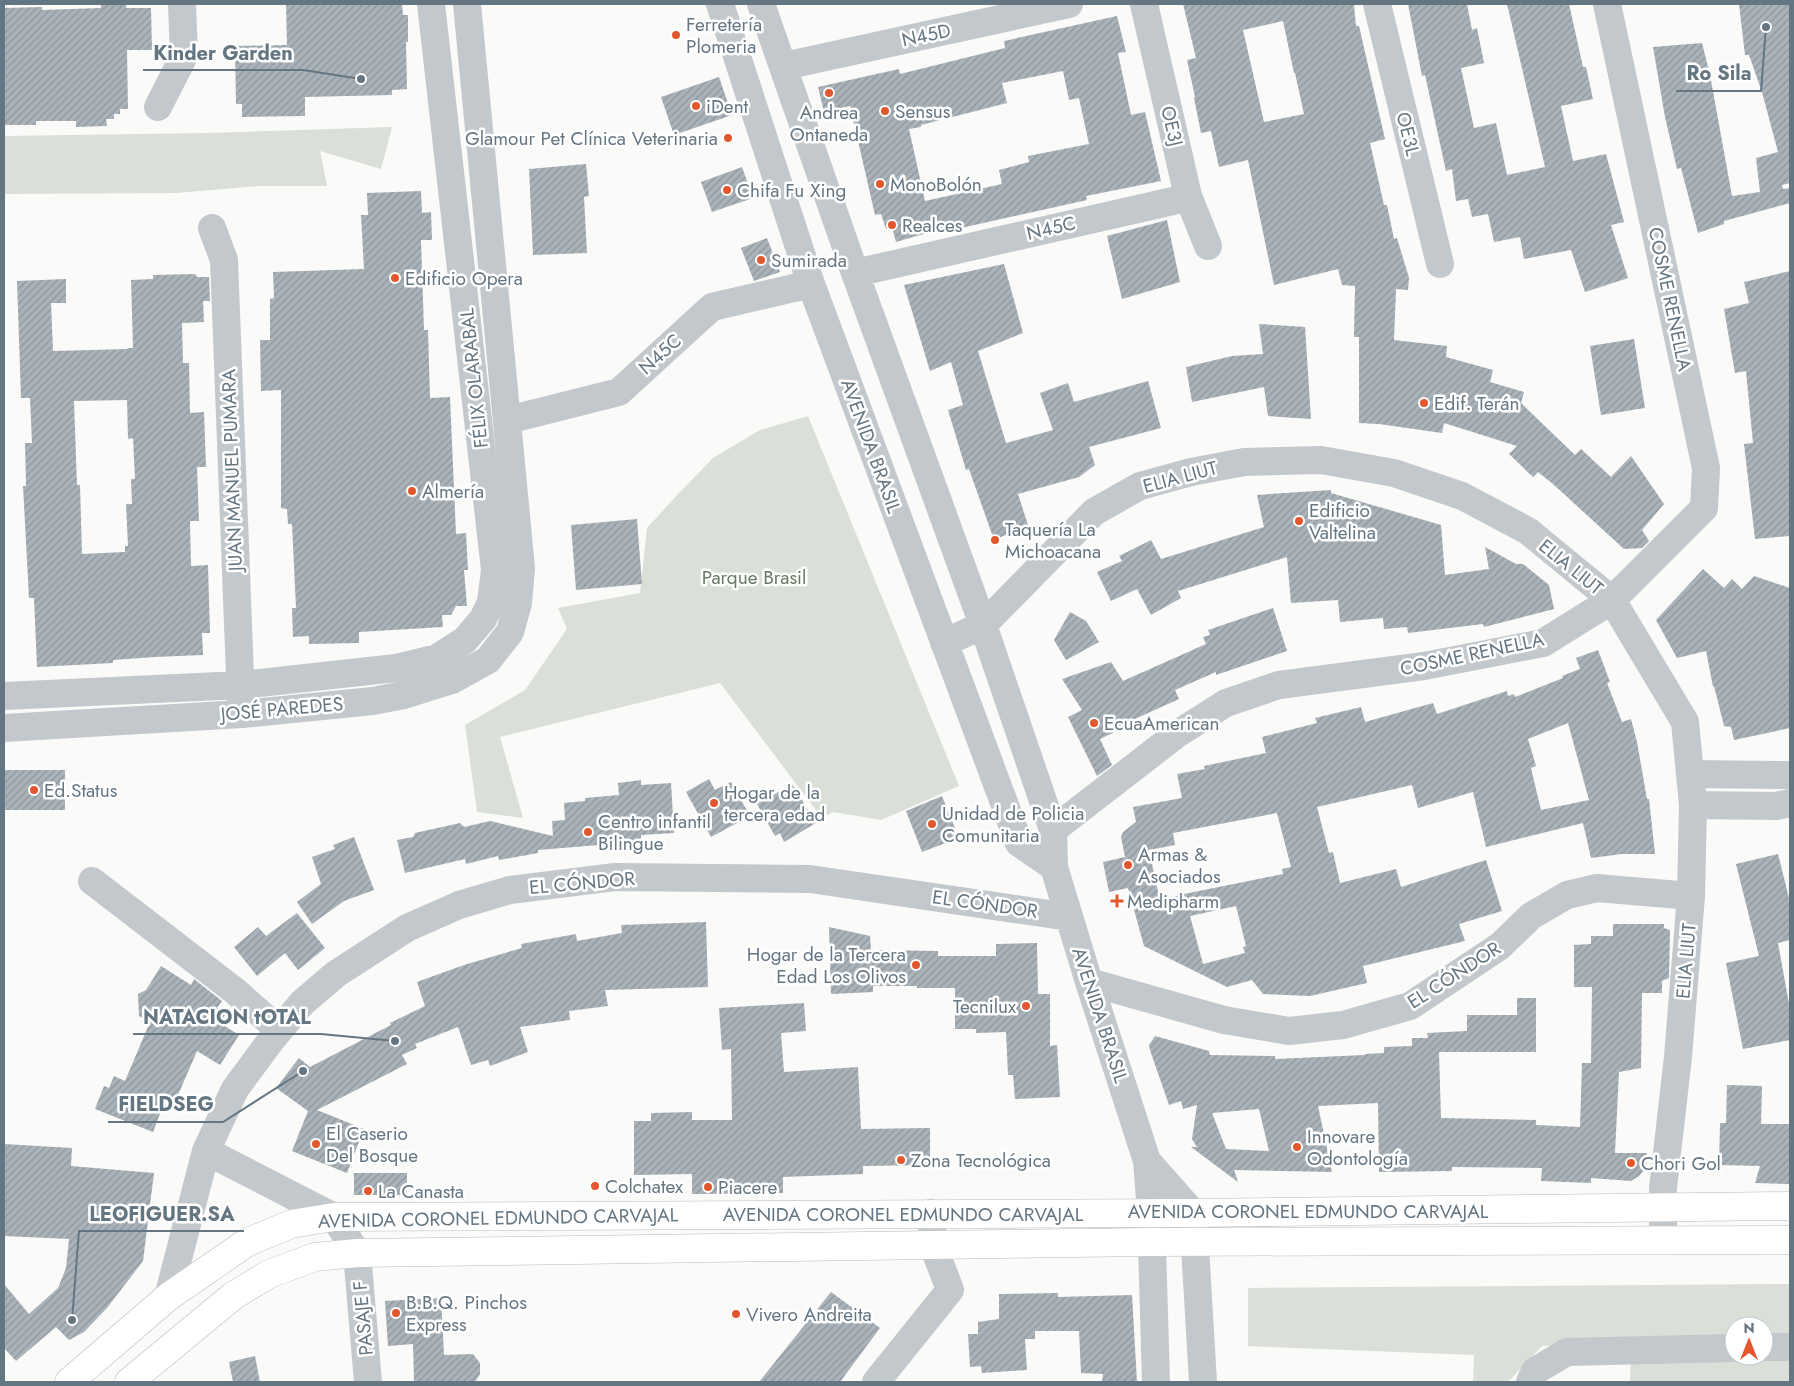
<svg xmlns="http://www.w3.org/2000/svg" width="1794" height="1386" viewBox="0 0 1794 1386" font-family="Jost,sans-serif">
<defs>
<pattern id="building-hatch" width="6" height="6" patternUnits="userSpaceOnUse" patternTransform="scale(1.25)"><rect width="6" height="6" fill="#aab3b9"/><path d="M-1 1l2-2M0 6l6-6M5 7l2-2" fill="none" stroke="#8e969c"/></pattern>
</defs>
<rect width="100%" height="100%" fill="#fafaf8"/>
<path fill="#dadfd7" d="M392,127L381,169L320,151L327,186H260L176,193L4,194V136L208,133Z
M808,416L959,786L881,820L833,812L822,818L720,683L500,737L523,818L477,812L465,725L525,690L567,629L558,608L640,593L647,528L678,494L713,458L760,430Z
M1790,1284V1338L1764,1339V1326H1734V1340L1542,1346L1508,1382H1473L1474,1355L1248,1346V1288Z
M1631,1357L1790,1358V1382H1630Z"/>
<path fill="url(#building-hatch)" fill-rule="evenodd" d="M101,4H126V8H151L152,50H127L128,109H120V114H114V119H106L107,126L76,127V121H36V125H4V8L42,7V10L101,8Z
M286,4H402L403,15H408V42H406L407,89L392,90V95L305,97V116L242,117V104H236L235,46L287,45Z
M1183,4H1354L1356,26H1359L1385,139L1370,143L1384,205H1387L1394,239L1397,238L1409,278L1408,290L1396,289L1394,340L1447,346L1446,357L1493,370L1490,382L1524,392L1521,403L1575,455L1581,449L1611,477L1631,456L1664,504L1642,530L1649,541L1642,548L1624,549L1553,484L1538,472L1533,477L1509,454L1517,446L1444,423L1442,433L1379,424L1359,423V337H1354L1355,286L1342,285L1338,269L1274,285L1248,160L1219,167L1211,131L1201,133L1194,98L1195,97L1187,60L1196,58ZM1283,21L1294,73H1295L1304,114L1264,122L1243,30Z
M1408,4H1467L1472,30L1477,28L1484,63L1461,68L1474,128L1496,123L1507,175L1545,167L1507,4H1569L1583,67H1586L1593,99L1561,106L1573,161L1606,154L1624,222L1611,225L1628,278L1585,292L1571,250L1524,259L1520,237L1494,242L1488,214L1472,217L1468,199L1456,201L1452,169L1446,171L1425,75L1422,76Z
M1739,4H1790V183L1782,185L1783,189L1790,188V203L1724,221V224L1698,233L1681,168L1677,169L1665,117L1653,47L1702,43L1710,75L1732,196L1760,192L1756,158L1778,152L1762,92L1749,55H1745Z
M1117,16L1126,52L1118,53L1131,115L1145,112L1161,181L1086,196L1087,200L952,230L951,226L896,242L892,227L886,229L881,214L875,215L850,106L824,112L818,87L899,69L900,74L1005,48L1004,41ZM1063,71L1069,100L1079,98L1089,144L1028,156L1029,162L999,170L1002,184L925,201L909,129L921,127V125L1007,103L1002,83Z
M719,77L732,115L674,135L661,97Z
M586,164L589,196L584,197L587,253L533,255L529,169Z
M742,167L753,198L712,212L701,182Z
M421,191L422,213L431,212L432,240H421L424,330H428L430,398L450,397L456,534L466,533L468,570H464L467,606H456L451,615H442L443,627L359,632V643L309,644V636L293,637L292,608H296L292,524H288L287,509L281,508V390L261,391L260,340H270V299L274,298L273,272L364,269L361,215H368L367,193Z
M1167,220L1180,282L1122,299L1107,236Z
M767,238L780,272L754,281L741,248Z
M1004,264L1023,333L978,351L1006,443L1053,430L1040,393L1068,383L1074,402L1148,381L1161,428L1089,447L1095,465L1079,477L1018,494L1028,525L994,540L969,469L966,470L948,410L963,405L951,362L930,371L904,285Z
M1790,271V536L1755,539L1744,444L1753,443L1746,371L1735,373L1724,309L1749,303L1744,282Z
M195,274L197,277H209L210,301H203L204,322L182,323L183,363H189L190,413L204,412L206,467H197L199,521H190L191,566L208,565L210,633H202L203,655L155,657L113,660V663L37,667L34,598H29L23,486H26L25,443H32L30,398H21L17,281L66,279V303H51L53,351L128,349L127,348H133L131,280L153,279V275ZM127,400L128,439L133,438L135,479H131L132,504H126L128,546H125V552L82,554L80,485H77L74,401Z
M1259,324L1305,327L1311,419L1268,416L1264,387L1192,402L1186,367L1232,356L1263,354Z
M1634,339L1645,408L1601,415L1590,346Z
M1331,490V493L1441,525L1445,575L1489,569L1485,547L1516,564H1523L1549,585L1554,609L1484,627L1483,624L1408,633L1407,627L1384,629L1383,618L1340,622L1338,600L1291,603L1287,557L1178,591L1181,598L1151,615L1137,589L1111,601L1097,572L1122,561L1119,556L1151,540L1161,559L1264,527L1257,495Z
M637,519L642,584L576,590L571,525Z
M1703,569L1724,588L1732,579L1742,589L1754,576L1790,588V728L1734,740L1731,727L1724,726L1714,686L1713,687L1706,651L1677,658L1656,620Z
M1273,608L1287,651L1216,675V672L1175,690L1179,699L1137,718L1120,727L1121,729L1100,739L1112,765L1097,776L1068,717L1082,710L1062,679L1111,662L1123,681L1206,644L1203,637L1210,635L1208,630Z
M1070,612L1086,621L1099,642L1066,660L1054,640Z
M1598,650L1610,682L1607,683L1622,722L1631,719L1637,742L1647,799H1649L1655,854H1622L1591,858L1583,823L1486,847L1473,792L1418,808L1412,785L1317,807L1329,853L1333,852L1340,883L1396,869L1401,887L1486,860L1502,911L1459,924L1465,941L1363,966L1367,983L1310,996L1263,994L1252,980L1227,987L1144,946L1128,888L1109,892L1103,862L1125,857L1121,837L1123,832L1136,822L1133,807L1182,798L1177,774L1205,769L1204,766L1266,753L1262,737L1317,723L1315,718L1361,707L1365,722L1433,703L1437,714L1507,691L1508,696L1514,694L1515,697L1563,678L1562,676L1580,669L1576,658ZM1568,723L1589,800L1541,810L1531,768L1536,766L1528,739ZM1277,813L1291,867L1282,869L1283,874L1184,894L1160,901L1149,850L1175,845L1173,833ZM1236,906L1246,946L1243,947L1245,953L1203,964L1190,916Z
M4,770H65V810H4Z
M709,779L715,790L731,782L750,816L711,837L686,792Z
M641,780V785L671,783L674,833L641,835V840L623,843L538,850V853L499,860L498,856L466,864L465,859L405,873L397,840L413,837L415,833L460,823L464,827L490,821L553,836L552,821L565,820L564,803L585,801V798L619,795L618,783Z
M792,784L816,823L784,842L780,833L775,836L757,804Z
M942,796L959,838L922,852L906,811Z
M354,837L374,890L344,901L312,924L297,902L321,884L312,857L335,849L333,845Z
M1778,854L1790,902V940L1778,943L1790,1009V1040L1743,1049L1726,963L1759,956L1736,864Z
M297,913L325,948L298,970L285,953L257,976L234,947L258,927L266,936Z
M706,922L708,987L605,990L608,1006L569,1011L570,1020L520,1027L528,1052L490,1066L488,1060L471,1065L458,1027L415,1044L417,1048L402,1055L407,1064L317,1110L364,1129L347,1173L292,1151L308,1111L276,1088L299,1058L310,1067L391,1025L390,1023L425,1006L417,982L464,965L522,948L521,944L576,934L577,941L622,933L621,925Z
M1613,924H1664V928L1670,930L1669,978L1662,981V993H1642L1641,1068L1619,1072L1615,1153H1647L1646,1168L1639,1176L1631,1181L1591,1178V1183L1541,1181L1542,1168L1452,1167V1171L1379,1172L1378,1103L1318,1106L1332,1172L1234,1170L1238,1182L1191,1147H1197L1192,1139L1197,1105L1183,1109L1181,1101L1169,1105L1150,1050L1149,1045L1155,1036L1209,1051L1210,1055L1275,1056V1059L1365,1055V1054L1384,1053V1047L1412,1046V1038H1428L1427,1033L1467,1031V1015H1517V998H1536V1052H1439L1441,1118L1536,1120V1125L1580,1127L1582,1063H1591L1592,987H1574V945L1591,944V936H1613ZM1259,1109L1269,1151L1226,1149L1212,1113Z
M829,927L870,936L871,950L938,951V956H996V944L1037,943L1038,994H1050V1046L1057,1045L1060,1097L1015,1099L1013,1075H1008L1006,1032L976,1033V1029H955V988H917V986H873V992L831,994Z
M161,966L191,985L194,979L222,1001L217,1008L226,1013L220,1023L239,1035L220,1065L197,1051L175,1102L166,1098L153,1132L95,1109L104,1086L109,1088L114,1076L125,1081L150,1022L139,1016L138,994L146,990Z
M804,1003L806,1031L781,1033L784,1072L858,1067L861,1129L930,1128V1165L863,1166V1174L783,1177V1193L692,1194V1174L634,1175V1121H651V1113L692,1112V1120H732L731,1049L722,1050L719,1008Z
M1727,1085L1762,1086L1761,1124H1790V1184L1755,1183L1760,1166L1719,1165L1720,1123H1726Z
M4,1144L72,1148L71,1166L154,1173L143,1261L107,1308L84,1332L69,1340L56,1327L16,1361L4,1348V1284L29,1314L58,1288L66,1268L69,1239L4,1236Z
M354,1173H407V1195H354Z
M831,1292L880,1328L840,1382H759Z
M1058,1293V1297L1132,1295L1137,1382H1102L1103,1374L1081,1373L1079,1331H1035V1339H1025L1027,1370L982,1373L981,1366L970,1367L968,1334H978V1322L999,1319V1294Z
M441,1298L444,1355L473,1354L480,1363V1374L475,1382H414L413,1344L388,1346L385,1301Z
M255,1356L260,1382H233L229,1362Z"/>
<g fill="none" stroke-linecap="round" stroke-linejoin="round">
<defs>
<path id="major" d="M69,1382L168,1297L246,1243L291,1224L334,1217L1193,1213L1790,1206
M129,1382L233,1296L269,1274L315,1257L357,1253L1151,1242L1790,1240"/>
</defs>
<use href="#major" stroke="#b5babe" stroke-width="29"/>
<path stroke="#c3c8cc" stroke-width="28" d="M720,4L811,284L1019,843L1054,867
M761,4L855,273L983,625L1053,830L1054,867L1089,982L1147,1161L1151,1212L1156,1382
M1144,4L1188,196L1208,246
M1377,4L1440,264
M784,66L1069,4
M158,107L184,56L182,4
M212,228L224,260L241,702
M855,273L1173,201L1188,196
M508,420L619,392L712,307L811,284
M944,643L983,625L1094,512L1140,486L1191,472L1244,462L1321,460L1394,473L1462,496L1528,531L1612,600L1685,722L1693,805L1691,896L1678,1057L1663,1188V1240
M4,696L241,685L396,668L437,658L465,640L483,619L491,602L495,570L431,4
M4,728L242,714L373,701L404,695L452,680L488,660L510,632L518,603L521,568L467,4
M1690,774L1790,775
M1693,805L1776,806L1790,803
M1053,830L1177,734L1226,703L1279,685L1424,666L1543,643L1612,600L1704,508L1706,468L1607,4
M92,881L235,991L279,1030
M1089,982L1224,1020L1289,1031L1343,1025L1410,1006L1500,946L1531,916L1567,895L1597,888L1691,896
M206,1151L334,1217L357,1253L368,1382
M1147,1161L1193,1213L1203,1382
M168,1297L206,1151L235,1089L272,1039L302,1003L336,974L407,928L459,905L510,890L615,877L810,879L1069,917
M1764,1347H1790
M876,1382L950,1290L933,1245L931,1213
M1530,1382L1535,1371L1567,1352L1734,1348"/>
<use href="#major" stroke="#fff" stroke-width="28"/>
</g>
<g fill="#e4572e" stroke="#fff" stroke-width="2">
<circle cx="676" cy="35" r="5"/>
<circle cx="829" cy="93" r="5"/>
<circle cx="696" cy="106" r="5"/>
<circle cx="885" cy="111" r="5"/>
<circle cx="728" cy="138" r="5"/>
<circle cx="880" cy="184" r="5"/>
<circle cx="727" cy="190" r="5"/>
<circle cx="892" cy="225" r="5"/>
<circle cx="761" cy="260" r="5"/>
<circle cx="395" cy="278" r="5"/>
<circle cx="1424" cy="403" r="5"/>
<circle cx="412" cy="491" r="5"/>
<circle cx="1299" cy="521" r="5"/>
<circle cx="995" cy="540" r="5"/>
<circle cx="1094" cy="723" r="5"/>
<circle cx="34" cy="790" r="5"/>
<circle cx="714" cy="803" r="5"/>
<circle cx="932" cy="824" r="5"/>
<circle cx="588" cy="832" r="5"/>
<circle cx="1128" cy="865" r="5"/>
<path d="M1114.5 893.5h5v5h5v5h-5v5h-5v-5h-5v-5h5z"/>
<circle cx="916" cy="965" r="5"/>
<circle cx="1026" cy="1006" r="5"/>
<circle cx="316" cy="1144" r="5"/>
<circle cx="1297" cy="1147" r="5"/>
<circle cx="901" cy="1160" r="5"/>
<circle cx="1631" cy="1163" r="5"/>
<circle cx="595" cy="1186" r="5"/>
<circle cx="708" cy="1187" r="5"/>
<circle cx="368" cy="1191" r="5"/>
<circle cx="396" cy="1313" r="5"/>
<circle cx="736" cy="1314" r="5"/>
</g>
<g text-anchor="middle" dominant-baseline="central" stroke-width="5" stroke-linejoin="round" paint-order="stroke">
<g font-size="19" fill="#657683" stroke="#fff" text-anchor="start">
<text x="686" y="24">Ferretería<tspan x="686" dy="22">Plomeria</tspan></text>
<text x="706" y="106">iDent</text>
<text x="895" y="111">Sensus</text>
<text x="829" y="112" text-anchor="middle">Andrea<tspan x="829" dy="22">Ontaneda</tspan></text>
<text x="718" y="138" text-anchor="end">Glamour Pet Clínica Veterinaria</text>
<text x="890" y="184">MonoBolón</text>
<text x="737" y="190">Chifa Fu Xing</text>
<text x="902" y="225">Realces</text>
<text x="771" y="260">Sumirada</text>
<text x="405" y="278">Edificio Opera</text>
<text x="1434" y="403">Edif. Terán</text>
<text x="422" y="491">Almería</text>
<text x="1309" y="510">Edificio<tspan x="1309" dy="22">Valtelina</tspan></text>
<text x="1005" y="529">Taquería La<tspan x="1005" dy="22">Michoacana</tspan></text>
<text x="1104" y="723">EcuaAmerican</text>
<text x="44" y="790">Ed.Status</text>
<text x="724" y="792">Hogar de la<tspan x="724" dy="22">tercera edad</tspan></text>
<text x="942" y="813">Unidad de Policia<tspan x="942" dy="22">Comunitaria</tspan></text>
<text x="598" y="821">Centro infantil<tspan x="598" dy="22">Bilingue</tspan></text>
<text x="1138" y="854">Armas &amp;<tspan x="1138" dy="22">Asociados</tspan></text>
<text x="1127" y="901">Medipharm</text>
<text x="906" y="954" text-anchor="end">Hogar de la Tercera<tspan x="906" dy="22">Edad Los Olivos</tspan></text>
<text x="1016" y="1006" text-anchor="end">Tecnilux</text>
<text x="326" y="1133">El Caserio<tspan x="326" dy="22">Del Bosque</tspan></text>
<text x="1307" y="1136">Innovare<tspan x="1307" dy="22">Odontología</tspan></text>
<text x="911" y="1160">Zona Tecnológica</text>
<text x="1641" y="1163">Chori Gol</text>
<text x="605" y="1186">Colchatex</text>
<text x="718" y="1187">Piacere</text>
<text x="378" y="1191">La Canasta</text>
<text x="406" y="1302">B.B.Q. Pinchos<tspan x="406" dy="22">Express</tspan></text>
<text x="746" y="1314">Vivero Andreita</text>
</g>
<g font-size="19" fill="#657683" stroke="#fff">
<text transform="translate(926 35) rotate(-12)">N45D</text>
<text transform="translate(1172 126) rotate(77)">OE3J</text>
<text transform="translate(1408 134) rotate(76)">OE3L</text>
<text transform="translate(1051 228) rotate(-13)">N45C</text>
<text transform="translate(1670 299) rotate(78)">COSME RENELLA</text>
<text transform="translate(660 354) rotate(-42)">N45C</text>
<text transform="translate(474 378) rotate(-96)">FÉLIX OLARABAL</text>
<text transform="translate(871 446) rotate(70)">AVENIDA BRASIL</text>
<text transform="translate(232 470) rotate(-92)">JUAN MANUEL PUMARA</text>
<text transform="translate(1180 477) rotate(-15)">ELIA LIUT</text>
<text transform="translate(1571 567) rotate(39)">ELIA LIUT</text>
<text transform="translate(1472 654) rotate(-12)">COSME RENELLA</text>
<text transform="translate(282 709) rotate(-5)">JOSÉ PAREDES</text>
<text transform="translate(582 883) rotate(-5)">EL CÓNDOR</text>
<text transform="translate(985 904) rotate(8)">EL CÓNDOR</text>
<text transform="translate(1686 961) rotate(-85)">ELIA LIUT</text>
<text transform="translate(1454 975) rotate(-33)">EL CÓNDOR</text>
<text transform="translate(1100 1015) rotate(72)">AVENIDA BRASIL</text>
<text x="1308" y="1211">AVENIDA CORONEL EDMUNDO CARVAJAL</text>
<text x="903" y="1214">AVENIDA CORONEL EDMUNDO CARVAJAL</text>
<text transform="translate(498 1218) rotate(-1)">AVENIDA CORONEL EDMUNDO CARVAJAL</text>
<text transform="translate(363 1318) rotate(-95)">PASAJE F</text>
</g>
<g font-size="19" fill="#687a64" stroke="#fff">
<text x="754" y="577">Parque Brasil</text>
</g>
</g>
<path fill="none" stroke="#657683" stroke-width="2" d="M361 79L303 70H143M1766 27L1761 91H1676M395 1041L321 1034H133M303 1071L223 1122H108M72 1320L79 1231H244"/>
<g fill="#657683" stroke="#fff" stroke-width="2">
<circle cx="361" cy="79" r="5"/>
<circle cx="1766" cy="27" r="5"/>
<circle cx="395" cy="1041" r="5"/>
<circle cx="303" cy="1071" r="5"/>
<circle cx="72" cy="1320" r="5"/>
</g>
<g font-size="20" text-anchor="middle" font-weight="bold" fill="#657683" stroke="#fff" stroke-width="5" stroke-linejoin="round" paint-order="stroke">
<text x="223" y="60">Kinder Garden</text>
<text x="1719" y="80">Ro Sila</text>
<text x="227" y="1024">NATACION tOTAL</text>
<text x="166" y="1111">FIELDSEG</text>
<text x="162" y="1221">LEOFIGUER.SA</text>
</g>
<rect width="1794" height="1386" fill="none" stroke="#657683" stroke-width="10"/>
<g transform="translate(1749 1341)"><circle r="24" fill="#ffffff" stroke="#c1c8cd"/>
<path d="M0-4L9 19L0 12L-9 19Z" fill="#e4572e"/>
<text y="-8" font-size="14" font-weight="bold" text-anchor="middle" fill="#657683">N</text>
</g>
</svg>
